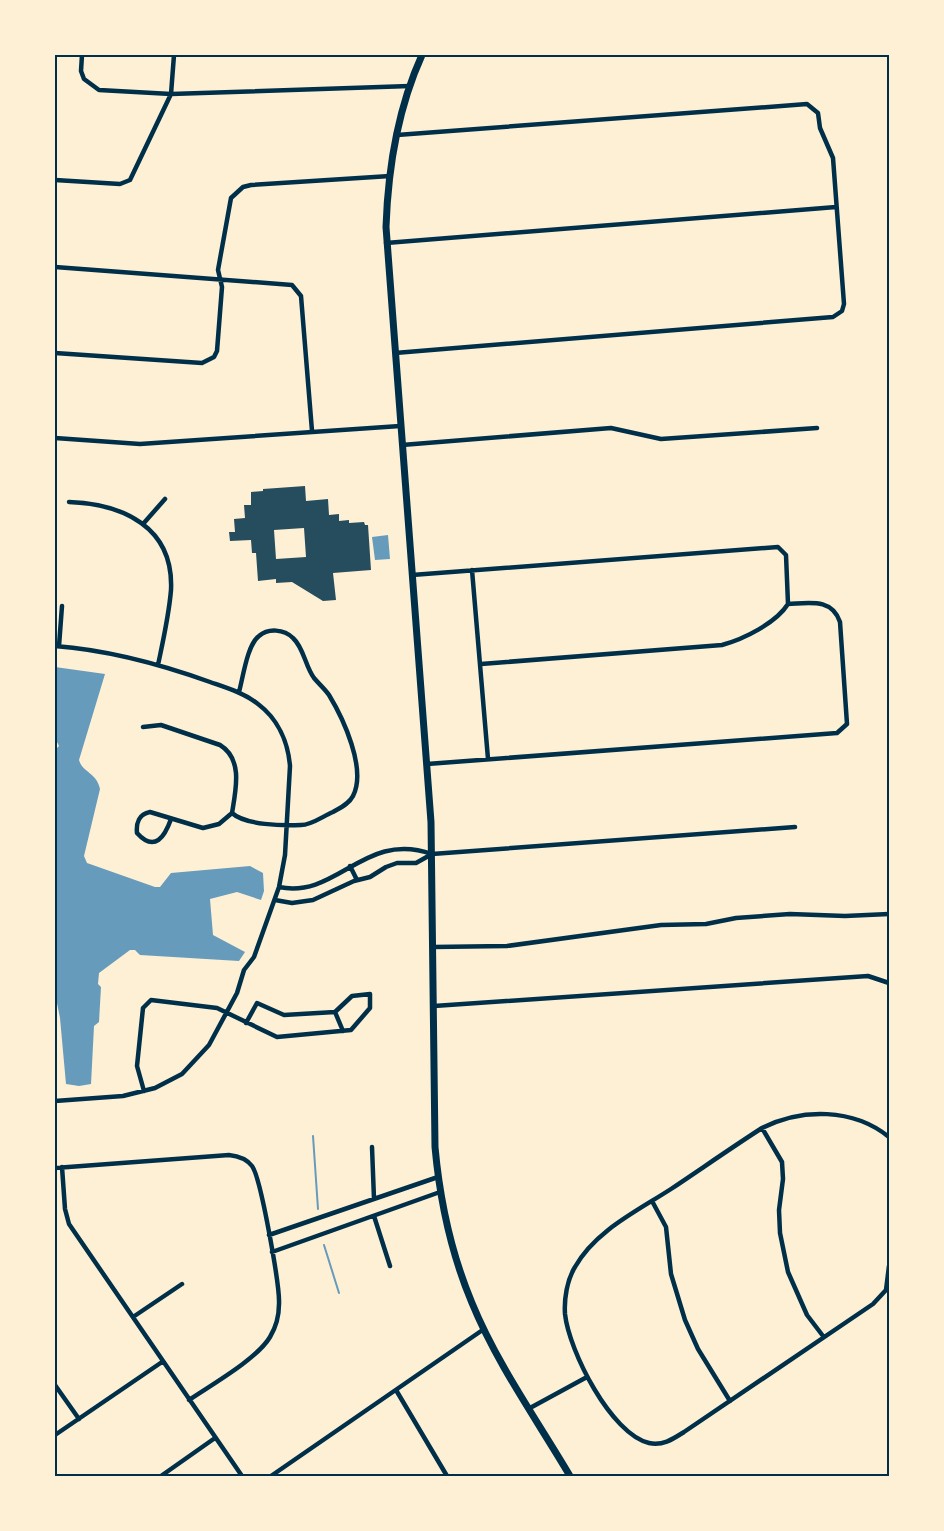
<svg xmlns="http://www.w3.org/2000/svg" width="944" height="1531" viewBox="0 0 944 1531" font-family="'Public Sans',sans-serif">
<rect width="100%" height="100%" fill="#fdf0d5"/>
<path fill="#669bbc" d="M388,535L390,559L375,560L372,537Z
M55,667L105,674L79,760C82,772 97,773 100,789L84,856L87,863L155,887H160L171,873L250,866L263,873L264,891L261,900L237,892L210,899L213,935L245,952L239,961L140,955L135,950H130L99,973L98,984L101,987L99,1022L94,1026L91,1084L79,1086L66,1084L60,1018L55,993V750L59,746L55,738Z"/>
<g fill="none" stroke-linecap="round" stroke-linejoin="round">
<path stroke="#669bbc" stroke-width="2" d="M313,1136L318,1209
M324,1245L339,1293"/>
</g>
<path fill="#264d5e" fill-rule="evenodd" d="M305,486L306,501L328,499L329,515L339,514V521L349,520V523L364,522L365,525H368L371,570L333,573L336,600L323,601L292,582L276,583V579L258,581L256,553H252L251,540L230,541L229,532H235L234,519L245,518L244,505H251V492L263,491V489ZM304,528L306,557L276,559L274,530Z"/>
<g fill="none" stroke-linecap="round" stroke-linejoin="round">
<path stroke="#003049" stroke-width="4.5" d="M82,55L81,71L84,79L99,90L171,94L410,86
M55,180L120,184L130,180L171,94L174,55
M386,243L836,207
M55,267L292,285L301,296L312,431
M55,353L202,363L214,357L217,351L222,287L218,270L231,198L243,187L251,185L390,176
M395,353L833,317L842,311L844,304L833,158L820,128L818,113L807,104L397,135
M55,438L140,444L400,426
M402,445L611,428L661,439L817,428
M69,502C123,504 174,527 171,590C169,615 163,641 158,665
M143,524L165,499
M472,570L488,759
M412,575L778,547L786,555L788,604
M55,646C108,650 160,664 210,682C227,688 244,693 258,704C278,719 288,742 290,766L285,855L279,887L254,957L244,970L237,993L209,1045L182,1074L155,1088L123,1096L55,1101
M59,646L62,606
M481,664L722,645C744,639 776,623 788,604
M143,727L161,725L220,745C243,759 236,789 232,813
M427,764L837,733L847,724L840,622C832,598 810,603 788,604
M232,813C245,825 283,826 301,825C312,825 323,816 333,812C340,808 349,804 353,796C367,769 343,718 329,695C325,689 319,684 314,678C305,666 304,648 293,638C284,629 268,628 259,636C247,645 243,678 239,692
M171,819C165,836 155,853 137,833C136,823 139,814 150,812L203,828L219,824L232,813
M350,866L357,880
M279,887C338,899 364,830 432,854L795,827
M275,900L292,903L313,900L354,881L370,877L386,867L397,863H416L432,854
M433,947L507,946L661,925L706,924L736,918L790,914L845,916L889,914
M434,1006L868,976L889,983
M335,1012L343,1031
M144,1091L137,1066L143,1008L151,1000L217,1008L277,1037L351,1030L370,1008V994L352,996L335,1012L284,1015L257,1003L246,1023
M762,1128L782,1162L783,1179L779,1210L780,1233L788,1272L807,1315L823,1336
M889,1137C853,1108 802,1108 762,1128C731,1148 701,1169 671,1189C637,1211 595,1231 575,1267C567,1280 564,1299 565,1314C569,1351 611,1434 649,1443C663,1446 673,1439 684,1432L873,1304L886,1290L889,1266
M372,1147L374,1199
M62,1167L65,1209L69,1224L242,1476
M55,1168L229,1155C238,1156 246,1158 252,1166C261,1178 280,1287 279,1304C279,1316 276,1327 270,1337C257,1359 211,1385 189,1400
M652,1201L666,1227L671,1274L685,1320L698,1349L730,1401
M374,1216L390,1266
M269,1235L438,1177
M272,1252L440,1192
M133,1317L182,1284
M55,1385L79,1419
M396,1390L447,1476
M530,1408L587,1377
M55,1435L162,1362
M161,1476L215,1438
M271,1476L484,1329"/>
<path stroke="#003049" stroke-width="7" d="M422,55C398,108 388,168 386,227L431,822L435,1147C440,1202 451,1253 472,1303C497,1364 537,1420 570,1476"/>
</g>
<rect width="944" height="1531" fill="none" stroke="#fdf0d5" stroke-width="112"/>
<rect x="56" y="56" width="832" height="1419" fill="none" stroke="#003049" stroke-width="2"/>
</svg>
